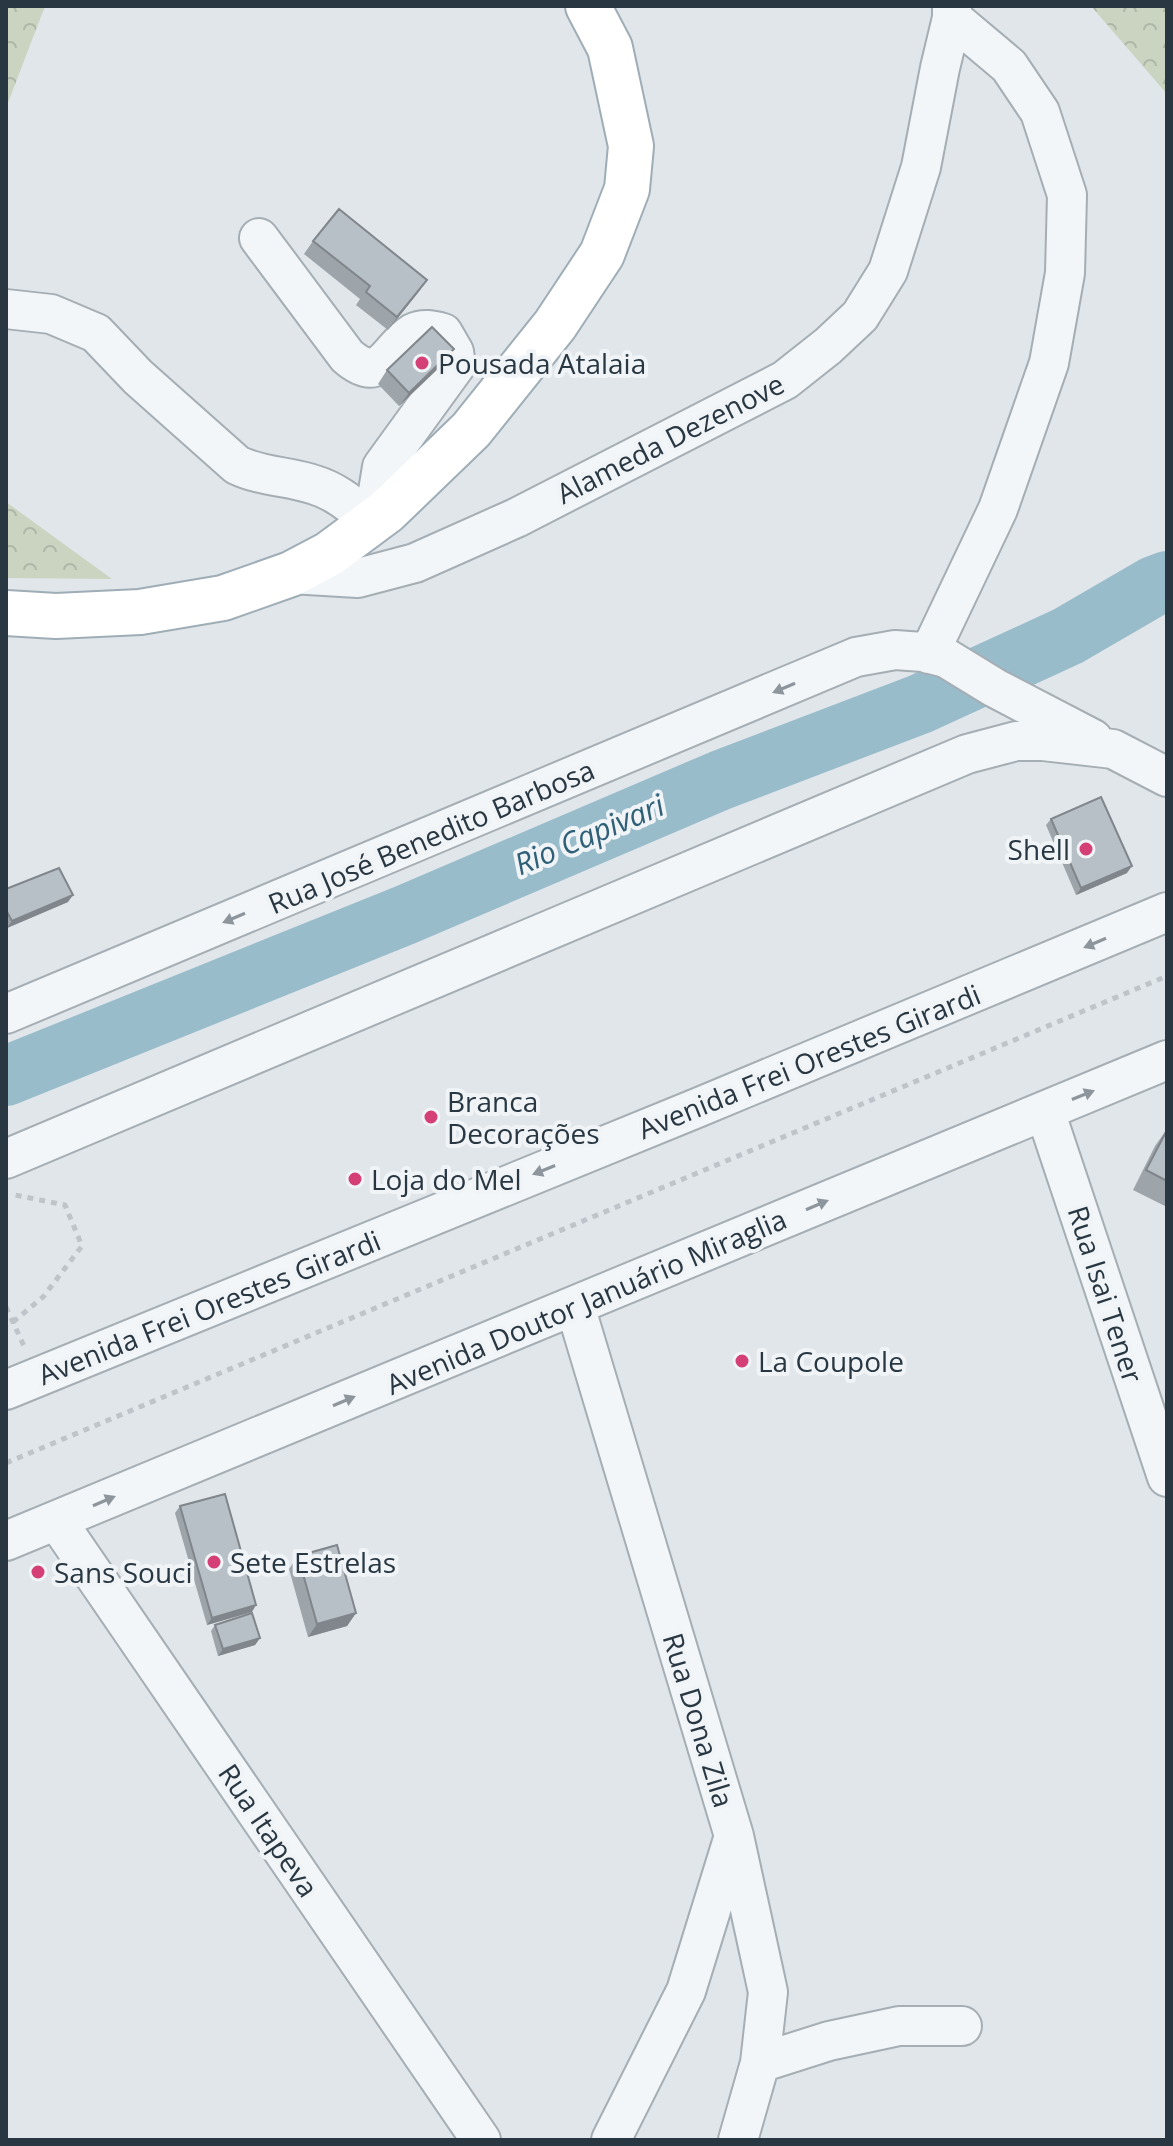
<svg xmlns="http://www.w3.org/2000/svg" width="1173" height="2146" viewBox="0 0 1173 2146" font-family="'Open Sans',sans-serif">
<defs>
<pattern id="forest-crowns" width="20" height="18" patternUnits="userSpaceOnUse" patternTransform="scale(2)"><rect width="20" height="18" fill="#cad4c1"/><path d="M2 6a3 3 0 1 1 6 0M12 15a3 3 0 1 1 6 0" fill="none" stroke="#aeb7a7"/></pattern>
</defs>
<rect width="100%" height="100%" fill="#e0e6ea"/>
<path fill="url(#forest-crowns)" d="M6,6H45L6,108Z
M1091,6H1167V94Z
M6,501V502L112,579L6,578Z"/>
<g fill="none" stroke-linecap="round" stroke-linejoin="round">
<path stroke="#99bccb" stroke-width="60" d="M6,1076L405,915L721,780L920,704L1068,636L1154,586L1167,581"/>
<defs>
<path id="minor" d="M6,309L51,314L96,333L138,377L237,465C262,477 289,476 315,485C338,492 355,508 373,522L382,467L456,365L454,352L443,333C433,330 423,328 413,333C388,348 382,387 347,356L259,238
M291,574L358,578L415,563L516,518L785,380L828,346L860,316L888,271L921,167L940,68L952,18V6
M929,654L998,509L1049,363L1065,273L1067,195L1040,112L1009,66L952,18
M6,1014L856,657L895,650L923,652L946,658L995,688L1093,739
M1045,1111L1167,1477
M6,1159L967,754L1016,741H1043L1113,749L1167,777
M575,1306L734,1836L768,1992L760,2063L738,2140
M6,1390L697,1108L1167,912
M57,1521L481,2140
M6,1541L1167,1060
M760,2063L829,2041L899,2026H962
M611,2140L686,1991L733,1839"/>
<path id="major" d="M6,613L56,616L140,612L223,598L291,574L329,554L387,511L471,430L555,325L602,254L627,189L631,146L610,48L588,6"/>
</defs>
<use href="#minor" stroke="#a5aeb4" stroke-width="42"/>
<use href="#major" stroke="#9fadb6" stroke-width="48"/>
<path stroke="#bec4c9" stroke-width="5" stroke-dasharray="6 6" stroke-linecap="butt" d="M6,1307L24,1346
M13,1322L43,1297L82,1246L65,1205L15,1195
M6,1463L1167,976"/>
<use href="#minor" stroke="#f3f6f8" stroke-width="38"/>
<use href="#major" stroke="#fff" stroke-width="44"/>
</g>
<path fill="#9da5ab" d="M313,241L427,280L388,330L356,305L360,299L304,254Z
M454,349L445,362L399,406L378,384L387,370Z
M1051,819L1127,873L1076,895L1046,825Z
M6,889L68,902L7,928L6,925Z
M1167,1129V1207L1133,1190L1155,1146Z
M180,1506L252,1612L207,1625L175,1513Z
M298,1556L356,1613L347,1626L308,1637L289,1569Z
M215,1625L260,1638L255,1645L218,1656L211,1631Z"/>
<path fill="#80868b" d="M427,280L417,294L388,330L397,317Z
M454,349L445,362L399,406L409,393Z
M1132,866L1127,873L1076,895L1081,888Z
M73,895L68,902L7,928L12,921Z
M256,1605L252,1612L207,1625L212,1618Z
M356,1613L347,1626L308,1637L317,1624Z
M260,1638L255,1645L218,1656L223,1649Z"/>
<path fill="#b7c0c7" stroke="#80868b" stroke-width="2" d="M339,209L427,280L397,317L366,292L370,286L313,241Z
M432,327L454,349L409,393L387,370Z
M1101,797L1132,866L1081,888L1051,819Z
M59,868L73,895L12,921L6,910V889Z
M1167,1130V1181L1146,1170Z
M225,1494L256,1605L212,1618L180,1506Z
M337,1545L356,1613L317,1624L298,1556Z
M252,1613L260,1638L223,1649L215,1625Z"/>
<defs><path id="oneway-solid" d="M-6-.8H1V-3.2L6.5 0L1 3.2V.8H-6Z" transform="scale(2)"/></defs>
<g fill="#8e969d">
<use href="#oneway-solid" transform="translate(784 688) rotate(157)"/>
<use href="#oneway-solid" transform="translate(234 918) rotate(157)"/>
<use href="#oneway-solid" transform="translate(1095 943) rotate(157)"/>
<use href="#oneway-solid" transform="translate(1083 1095) rotate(-22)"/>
<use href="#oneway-solid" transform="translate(544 1170) rotate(158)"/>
<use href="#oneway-solid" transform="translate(817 1205) rotate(-23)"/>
<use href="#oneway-solid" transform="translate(344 1401) rotate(-23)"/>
<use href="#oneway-solid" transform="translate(104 1501) rotate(-23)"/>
</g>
<g fill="#d43f76" stroke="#f0f4f7" stroke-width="3">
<circle cx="422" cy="363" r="8"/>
<circle cx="1086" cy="849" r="8"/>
<circle cx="431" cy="1117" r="8"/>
<circle cx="355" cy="1179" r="8"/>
<circle cx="742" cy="1361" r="8"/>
<circle cx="214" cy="1562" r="8"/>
<circle cx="38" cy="1572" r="8"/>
</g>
<g text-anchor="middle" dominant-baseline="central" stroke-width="8" stroke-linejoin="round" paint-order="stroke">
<g font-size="28" fill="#283742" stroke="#f0f4f7" text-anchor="start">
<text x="438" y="363">Pousada Atalaia</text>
<text x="1070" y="849" text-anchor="end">Shell</text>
<text x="447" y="1101">Branca<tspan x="447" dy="32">Decorações</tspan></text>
<text x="371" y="1179">Loja do Mel</text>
<text x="758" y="1361">La Coupole</text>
<text x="230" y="1562">Sete Estrelas</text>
<text x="54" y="1572">Sans Souci</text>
</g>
<g font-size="28" fill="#283742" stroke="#f0f4f7">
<text transform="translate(670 438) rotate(-27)">Alameda Dezenove</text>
<text transform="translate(431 836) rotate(-23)">Rua José Benedito Barbosa</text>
<text transform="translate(809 1061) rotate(-22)">Avenida Frei Orestes Girardi</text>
<text transform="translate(1106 1294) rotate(72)">Rua Isai Tener</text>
<text transform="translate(586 1301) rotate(-23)">Avenida Doutor Januário Miraglia</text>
<text transform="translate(209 1307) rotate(-22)">Avenida Frei Orestes Girardi</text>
<text transform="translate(699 1720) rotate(73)">Rua Dona Zila</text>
<text transform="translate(269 1830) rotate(56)">Rua Itapeva</text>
</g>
<g font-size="30" font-style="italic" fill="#306078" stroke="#f0f4f7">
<text transform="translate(589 834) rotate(-23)">Rio Capivari</text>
</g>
</g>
<rect width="1173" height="2146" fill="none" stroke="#283742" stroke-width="16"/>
</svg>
